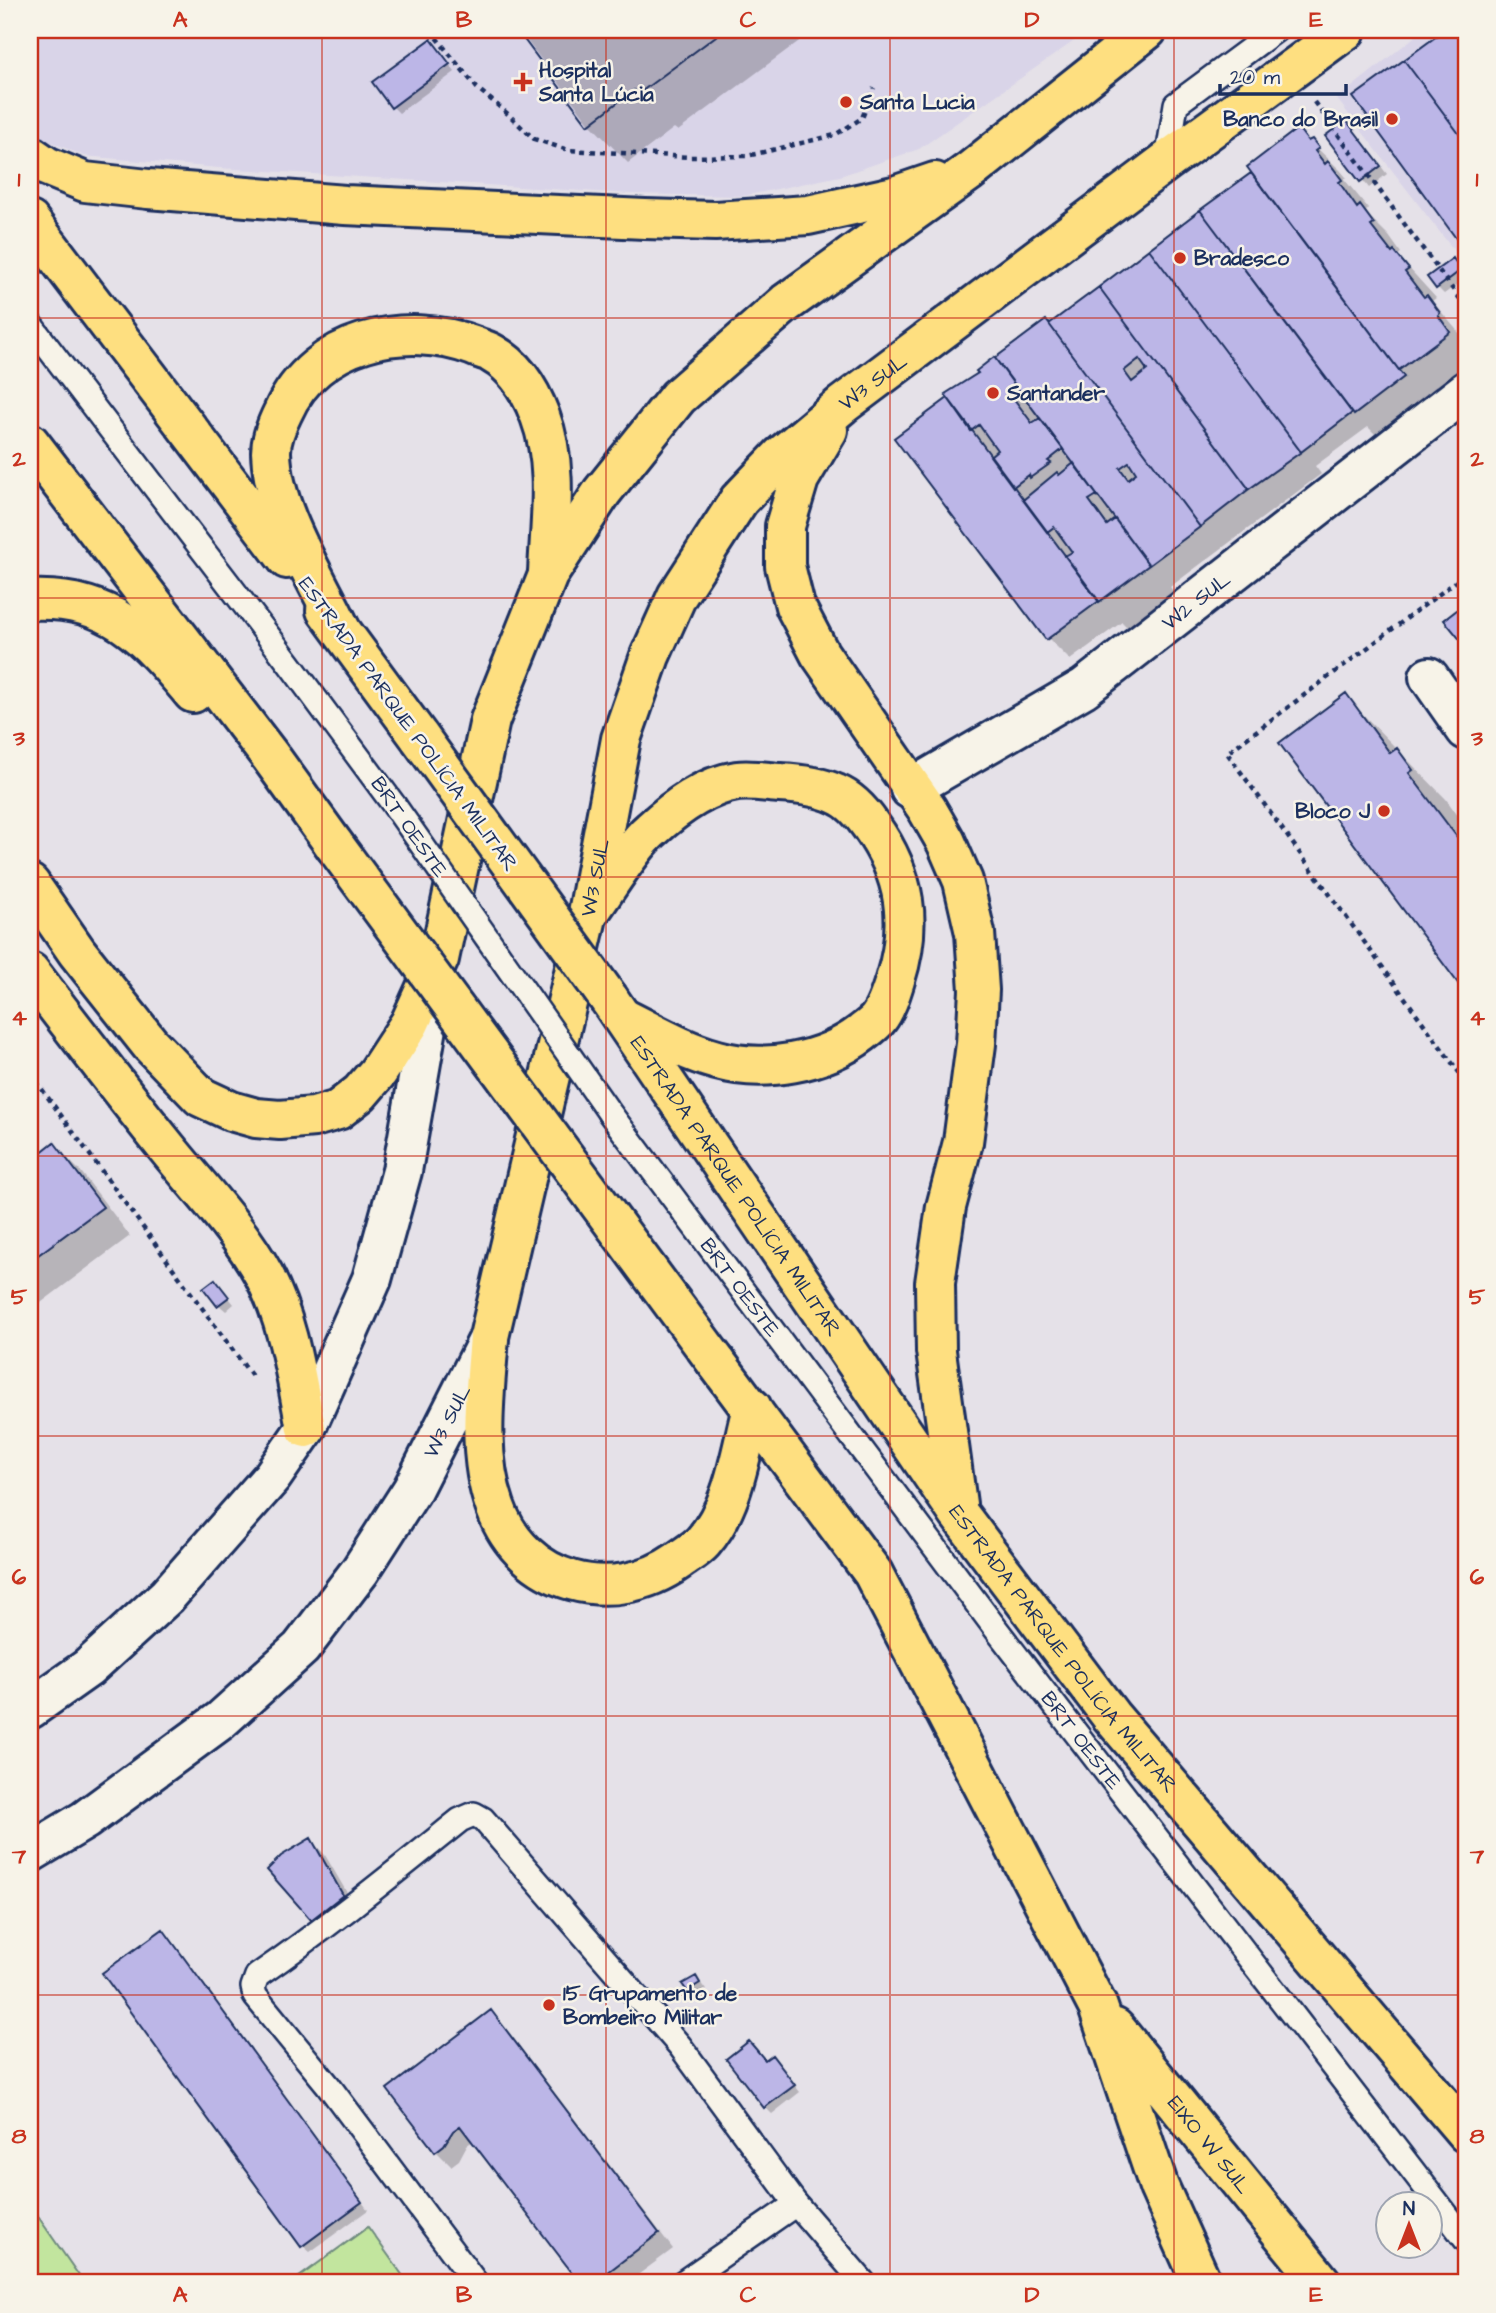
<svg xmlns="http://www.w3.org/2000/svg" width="1496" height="2313" viewBox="0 0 1496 2313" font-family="'Architects Daughter',sans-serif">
<rect width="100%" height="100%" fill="#e5e1e8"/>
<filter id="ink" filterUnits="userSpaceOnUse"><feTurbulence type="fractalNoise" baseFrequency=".0143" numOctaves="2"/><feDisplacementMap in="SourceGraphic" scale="14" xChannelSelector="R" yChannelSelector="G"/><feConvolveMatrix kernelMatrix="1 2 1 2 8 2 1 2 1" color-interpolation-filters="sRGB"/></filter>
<g filter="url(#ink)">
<path fill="#d9d4e8" d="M30,30H1090L919,149L840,176L743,196L630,194L219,168L84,156L30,133Z
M1423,30H1466V266L1337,99Z"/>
<path fill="#c2e59e" stroke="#6e8a7e" stroke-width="2" d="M30,2205L84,2283H30Z
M368,2227L408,2283H297L295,2280Z"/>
<path fill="#0003" d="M519,30H814L678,131L674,128L628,163L590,124Z
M1448,30H1466V249L1355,97Z
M437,48L455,72L399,113L392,106Z
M1352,129L1387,174L1369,188L1328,136Z
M1298,130L1340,170L1346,177L1344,179L1369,209L1366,211L1371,218L1389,236L1401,253L1398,255L1406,265L1436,298L1432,301L1466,341V369L1426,399L1383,442L1368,427L1315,466L1321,474L1170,587L1176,594L1129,629L1122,622L1070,660L1048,638L896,438L981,373L979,371L1046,322L1049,326L1253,173Z
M1452,260L1466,278L1444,294L1437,287Z
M1345,696L1446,799L1461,820L1457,823L1466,835V991L1282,743Z
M54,1145L82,1173L130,1236L30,1311V1163Z
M221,1288L234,1304L226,1311L219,1305Z
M311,1840L325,1855L357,1910L327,1934L312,1919Z
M169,1938L368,2210L310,2252L303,2246Z
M696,1977L706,1990L695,1997L688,1990Z
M491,2012L505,2027L673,2249L627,2283H582L473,2141L467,2145L459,2160L451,2166L436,2151L389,2089Z
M772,2057L800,2092L772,2114L765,2107L766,2062Z"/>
<path fill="#bcb6e7" stroke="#1b2f5e" stroke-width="2" fill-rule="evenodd" d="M517,30H724L638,94L634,90L588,125Z
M517,30H724L638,94L634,90L588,125Z
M1445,30H1460L1466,39V143L1404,60Z
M431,39L450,64L391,108L372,82Z
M1404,60L1466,143V252L1353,97Z
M1346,120L1381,166L1360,182L1325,136Z
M1298,128L1308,141L1312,139L1319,148L1315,151L1325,164L1328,161L1342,180L1339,182L1357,208L1360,205L1374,224L1371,226L1392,253L1394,251L1409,269L1405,272L1424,297L1427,295L1440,313L1438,315L1450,332L1399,370L1247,167Z
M1251,173L1404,377L1354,415L1200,210Z
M1200,210L1352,413L1301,452L1149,249Z
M1149,249L1301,452L1249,489L1099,287Z
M1453,258L1461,270L1436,289L1427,277Z
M1099,287L1249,489L1200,527L1049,324ZM1139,359L1147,370L1132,382L1124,371Z
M1046,320L1200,527L1149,565L995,358ZM1129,462L1136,473L1128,479L1120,468Z
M994,357L1021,394L1014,399L1032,423L1040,418L1063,449L1048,461L1051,463L1030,478L1029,475L1013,487L990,456L997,450L979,425L971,431L945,394L978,373L976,371Z
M948,398L1099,601L1046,640L894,438Z
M1074,463L1097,495L1089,500L1107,525L1115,519L1149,565L1099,602L1065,556L1072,552L1054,527L1047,532L1023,500L1057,472L1059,475Z
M1466,603V647L1444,620Z
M1346,693L1390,753L1397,748L1413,770L1409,773L1466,849V994L1279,743Z
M54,1142L103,1207L30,1261V1161Z
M215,1279L229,1297L217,1306L203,1288Z
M311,1838L343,1895L311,1920L267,1870L281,1856Z
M163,1929L362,2202L301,2247L102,1973Z
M696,1976L700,1983L687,1991L682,1984Z
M491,2010L659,2233L594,2283H580L460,2126L453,2131L444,2145L435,2152L387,2089Z
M749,2041L765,2060L772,2055L795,2085L764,2108L726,2059Z"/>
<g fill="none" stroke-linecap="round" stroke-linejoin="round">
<defs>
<g id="service">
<path d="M1167,161L1176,104L1276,30"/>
<path d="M30,324L289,663L394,805"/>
<path id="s1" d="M609,1112L996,1629L1466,2240"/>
<path d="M476,2283L328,2085L255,1996L253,1987L257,1976C328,1927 394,1873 460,1820L474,1814L483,1819L680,2046L796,2204L864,2283"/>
<path d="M682,2283L796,2204"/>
</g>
<path id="minor" d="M1429,677L1466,730"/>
<g id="tertiary">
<path id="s2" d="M910,789L1084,688L1466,391"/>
<path d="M30,1709L88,1668L167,1596L272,1477L306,1428L372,1279L402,1171L435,982"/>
<path id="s3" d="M30,1853L85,1820L221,1720L301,1648L360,1571L412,1490L489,1338"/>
</g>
<g id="primary">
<path d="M30,155L46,166L85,182L148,189L345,205L645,219L715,221L808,215L894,196L935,182"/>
<path d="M30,221L287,559"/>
<path d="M828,430L799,479L785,526V566L795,606L820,654L927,809L946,842L963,881L975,933L979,990L976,1044L963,1142L946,1207L935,1283L936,1351L957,1504"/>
<path d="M30,443L270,756L335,846"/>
<path d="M30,600C111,596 145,636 193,693"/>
<path d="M326,610L420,738"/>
<path d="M340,628C316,577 272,509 271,452C271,438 277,424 283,412C315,340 405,320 474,346C480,349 488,350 493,354C516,367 531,392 540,416C559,466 550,521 548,573"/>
<path d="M30,884L77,952L150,1044L201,1097L231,1111L256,1118L280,1120L314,1117L338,1110L360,1093L378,1072L410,1023L439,959L490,720L548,575L602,492L678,397L786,303L970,171L1147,30"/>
<path d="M594,906C609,885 633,845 651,830C675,808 704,786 737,781C750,779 766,782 780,783C798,784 819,786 836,794C851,800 862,813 871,826C906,875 913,923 895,980C891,993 886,1009 878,1019C874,1024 867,1029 862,1033C823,1063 764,1073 717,1060C684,1051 655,1034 625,1019"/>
<path d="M30,972C75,1031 120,1090 167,1148C200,1189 239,1229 264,1275C289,1322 296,1377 306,1428"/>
<path id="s4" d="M609,999L958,1513L1111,1716L1466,2133"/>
<path d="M716,1362L873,1573L1098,2007L1159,2187L1202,2283"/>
<path id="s5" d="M752,1408C740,1453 735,1505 703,1542C697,1549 686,1555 678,1561C613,1607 522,1585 495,1506C476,1453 485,1392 489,1337L588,913L621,739L650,656L677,596L739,500L781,456L842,405L1167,161L1346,30"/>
<path id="s6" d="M1115,2028L1322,2283"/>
</g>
</defs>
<use href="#service" stroke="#1b2f5e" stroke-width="28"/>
<use href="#minor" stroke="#1b2f5e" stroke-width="44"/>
<use href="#tertiary" stroke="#1b2f5e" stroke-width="44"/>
<use href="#primary" stroke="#1b2f5e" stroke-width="44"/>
<path stroke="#1b2f5e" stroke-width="4.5" stroke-dasharray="5 5" stroke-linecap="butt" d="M430,30L477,88L508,114L534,139L568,150L690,157L747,156L835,135L862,118L874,88
M1314,102L1466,307
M1466,574L1227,753L1466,1082
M30,1073L254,1379"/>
<use href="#service" stroke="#f7f3e8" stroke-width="23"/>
<use href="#minor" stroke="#f7f3e8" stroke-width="38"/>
<use href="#tertiary" stroke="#f7f3e8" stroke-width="38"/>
<use href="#primary" stroke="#fedf80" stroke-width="38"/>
<defs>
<path id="service-bridge" d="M394,805L609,1112"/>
<path id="primary-bridge" d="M420,738L609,999
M335,846L716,1362"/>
</defs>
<use href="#service-bridge" stroke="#1b2f5e" stroke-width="28" stroke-linecap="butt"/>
<use href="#primary-bridge" stroke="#1b2f5e" stroke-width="44" stroke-linecap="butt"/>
<use href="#service-bridge" stroke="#f7f3e8" stroke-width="23"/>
<use href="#primary-bridge" stroke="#fedf80" stroke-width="38"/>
</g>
</g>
<path fill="none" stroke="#c8321e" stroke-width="2" stroke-opacity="0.55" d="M322,30V2283M606,30V2283M890,30V2283M1174,30V2283M30,318H1466M30,598H1466M30,877H1466M30,1156H1466M30,1436H1466M30,1716H1466M30,1995H1466"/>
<g fill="#c8321e" stroke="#f7f3e8" stroke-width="2.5">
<path d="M519.5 71.5h7v7h7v7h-7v7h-7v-7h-7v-7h7z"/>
<circle cx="846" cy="102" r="7"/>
<circle cx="1392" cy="119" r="7"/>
<circle cx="1180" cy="258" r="7"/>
<circle cx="993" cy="393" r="7"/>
<circle cx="1384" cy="811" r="7"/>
<circle cx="549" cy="2005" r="7"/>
</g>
<g text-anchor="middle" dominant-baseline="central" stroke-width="5" stroke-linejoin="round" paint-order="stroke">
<g font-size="21" font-weight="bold" fill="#1b2f5e" stroke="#f7f3e8" text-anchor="start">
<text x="539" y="70">Hospital<tspan x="539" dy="24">Santa Lúcia</tspan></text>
<text x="860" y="102">Santa Lucia</text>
<text x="1378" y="119" text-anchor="end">Banco do Brasil</text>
<text x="1194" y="258">Bradesco</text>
<text x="1007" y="393">Santander</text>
<text x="1370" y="811" text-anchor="end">Bloco J</text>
<text x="563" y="1993">15 Grupamento de<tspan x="563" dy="24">Bombeiro Militar</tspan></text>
</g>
<g font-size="21" fill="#1b2f5e" stroke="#f7f3e8">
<text stroke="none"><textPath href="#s5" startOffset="1628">W3 SUL</textPath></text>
<text stroke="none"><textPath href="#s2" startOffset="343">W2 SUL</textPath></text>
<text transform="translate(408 724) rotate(54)">ESTRADA PARQUE POLÍCIA MILITAR</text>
<text transform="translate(409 827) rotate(55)">BRT OESTE</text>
<text stroke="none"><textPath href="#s5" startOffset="1040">W3 SUL</textPath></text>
<text stroke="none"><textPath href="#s4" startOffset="226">ESTRADA PARQUE POLÍCIA MILITAR</textPath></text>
<text stroke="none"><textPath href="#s1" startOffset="219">BRT OESTE</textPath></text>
<text stroke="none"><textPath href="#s3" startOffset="611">W3 SUL</textPath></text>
<text stroke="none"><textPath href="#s4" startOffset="793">ESTRADA PARQUE POLÍCIA MILITAR</textPath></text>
<text stroke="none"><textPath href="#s1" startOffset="786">BRT OESTE</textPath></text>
<text stroke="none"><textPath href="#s6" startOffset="150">EIXO W SUL</textPath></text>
</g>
</g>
<rect width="1496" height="2313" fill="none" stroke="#f7f3e8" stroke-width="77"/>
<g transform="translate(1409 2225)"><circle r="33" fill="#f7f3e8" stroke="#9fa5b1" stroke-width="2"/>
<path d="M0-5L12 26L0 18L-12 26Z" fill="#c8321e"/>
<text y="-10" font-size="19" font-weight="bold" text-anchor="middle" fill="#1b2f5e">N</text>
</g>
<path d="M1220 84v10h126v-10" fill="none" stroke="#1b2f5e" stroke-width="3.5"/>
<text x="1230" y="84" font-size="21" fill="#1b2f5e" stroke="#f7f3e8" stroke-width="5" paint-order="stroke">20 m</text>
<rect x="38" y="38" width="1420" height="2236" fill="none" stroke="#c8321e" stroke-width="2.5"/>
<g font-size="23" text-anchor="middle" font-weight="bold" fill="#c8321e">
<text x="180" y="27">A</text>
<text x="464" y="27">B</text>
<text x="748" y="27">C</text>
<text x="1032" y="27">D</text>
<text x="1316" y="27">E</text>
<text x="19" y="186">1</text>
<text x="1477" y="186">1</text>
<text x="19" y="466">2</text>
<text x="1477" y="466">2</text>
<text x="19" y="745">3</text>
<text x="1477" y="745">3</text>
<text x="19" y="1025">4</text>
<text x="1477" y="1025">4</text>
<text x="19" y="1304">5</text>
<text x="1477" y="1304">5</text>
<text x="19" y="1584">6</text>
<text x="1477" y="1584">6</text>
<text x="19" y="1863">7</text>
<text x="1477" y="1863">7</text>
<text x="19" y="2143">8</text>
<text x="1477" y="2143">8</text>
<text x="180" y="2302">A</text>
<text x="464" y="2302">B</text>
<text x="748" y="2302">C</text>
<text x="1032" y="2302">D</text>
<text x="1316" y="2302">E</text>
</g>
</svg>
